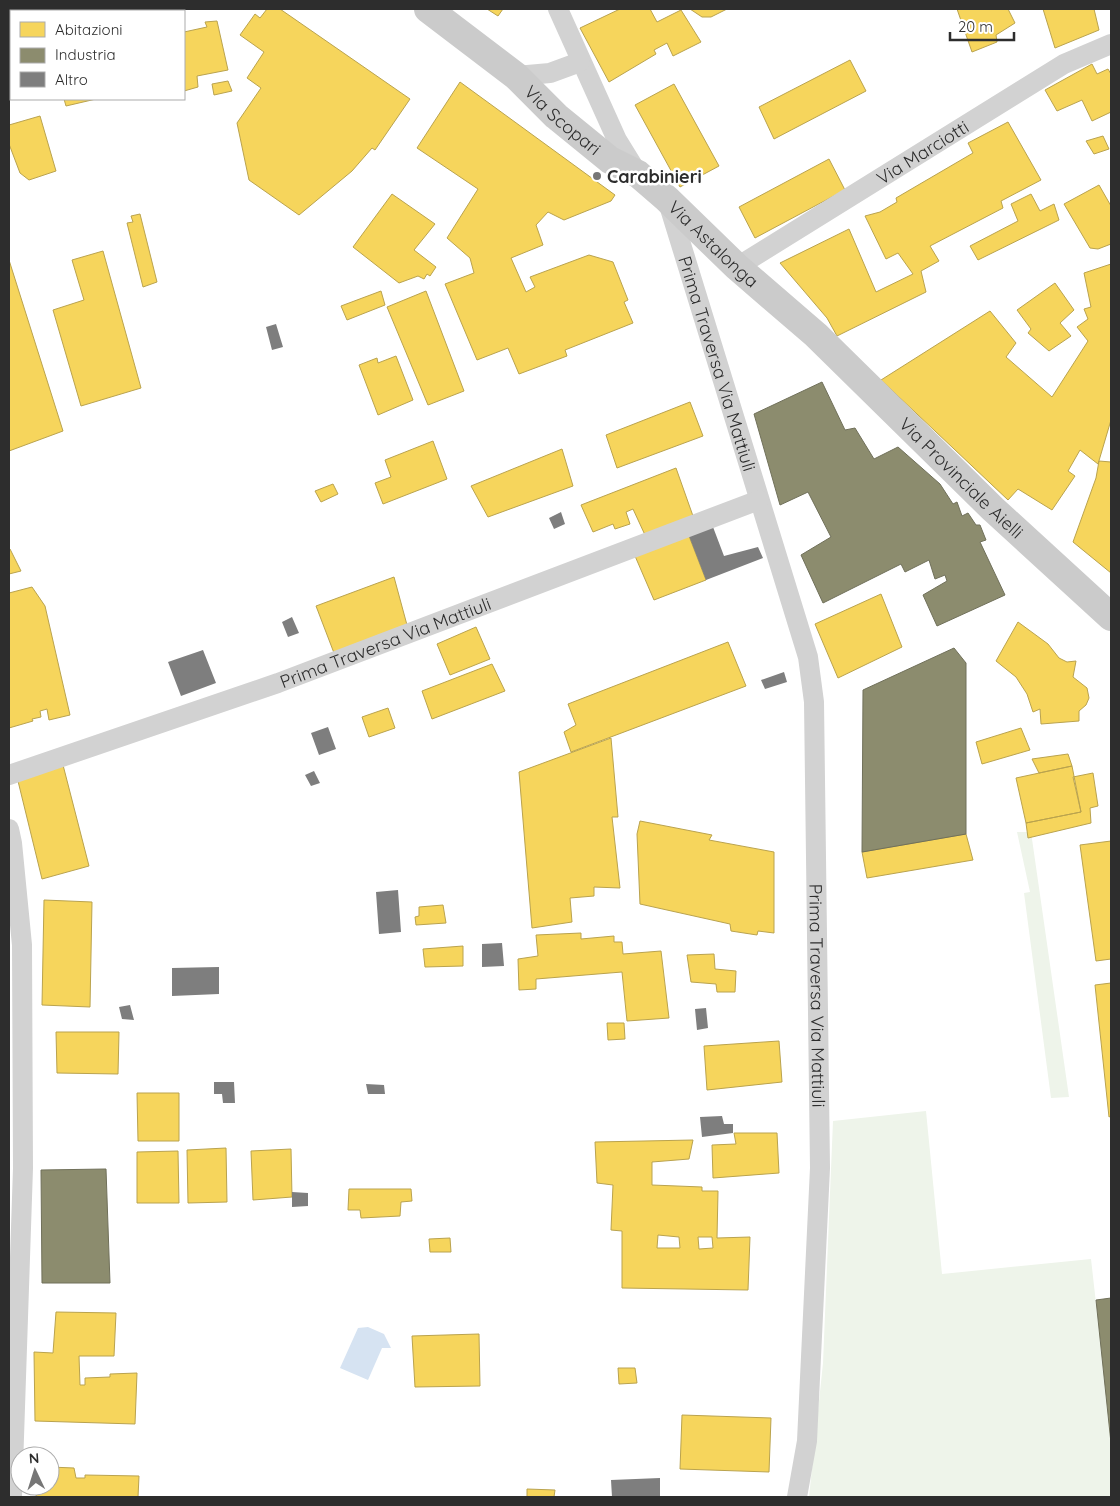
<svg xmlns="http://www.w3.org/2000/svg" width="1120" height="1506" viewBox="0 0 1120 1506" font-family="Quicksand,sans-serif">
<rect width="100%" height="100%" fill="#fff"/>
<path fill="#eef4ea" d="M1017,832H1031L1069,1097L1051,1098L1024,893L1030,892Z
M926,1111L942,1274L1091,1259L1111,1436V1497H809L823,1363L833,1121Z"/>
<path fill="#d6e3f2" d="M368,1327L384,1334L391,1348H382L368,1380L340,1368L358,1328Z"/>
<path fill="#f6d55c" stroke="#baa34e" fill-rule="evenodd" d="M267,9H280L410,99L375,150L372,148L352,171L299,215L249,180L237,123L261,88L247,78L264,52L240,35L255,14L260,18Z
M487,9H503L498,16Z
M620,9H650L657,22L681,10L701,42L673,56L667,43L654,50L656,54L609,82L580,28Z
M690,9H727L711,17H702Z
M957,9H1008L1015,23L996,35L997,42L972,52Z
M1043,9H1094L1099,30L1055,48Z
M217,21L228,70L197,76L198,87L184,91V32L207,27L205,22Z
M11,55V99L9,100V57Z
M850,60L866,91L774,139L759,107Z
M1092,64L1097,74L1108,69L1111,74V112L1092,121L1082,100L1057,111L1045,90Z
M228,81L232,91L214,95L212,84Z
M460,82L615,195L611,201L564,220L548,212L536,225L543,245L511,258L526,292L535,287L530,277L589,255L613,262L628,300L624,302L633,323L565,350L567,356L519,374L508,348L477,360L445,284L474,273L470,258L447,238L478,189L417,148Z
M674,84L719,166L680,187L635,105Z
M64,99H96L66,106Z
M40,116L56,171L29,180L20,173L9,144V125Z
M1008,122L1041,180L1001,201L1003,208L930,246L939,261L921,271L926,292L837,336L827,318L780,263L849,229L876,292L913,274L898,253L886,259L865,216L880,212L897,202L896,198L973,153L968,143Z
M1103,136L1109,149L1094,154L1086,141Z
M829,159L845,190L755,238L739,207Z
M1099,185L1111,206V244L1098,249L1090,248L1064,204Z
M392,194L435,224L414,250L436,267L430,276L427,274L424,279L418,276L399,283L353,247Z
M1031,194L1040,211L1054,204L1059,220L978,260L970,246L1018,221L1011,204Z
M140,214L157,282L143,287L127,223L133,222L131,216Z
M103,251L141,388L81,406L53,310L84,300L72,260Z
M9,260L63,431L9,451Z
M1111,264V420L1098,464L1080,450L1068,471L1075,476L1052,510L1018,489L1008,500L881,380L990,311L1016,343L1006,357L1052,397L1088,341L1077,327L1088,319L1084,309L1091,307L1084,273Z
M1055,283L1074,310L1060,323L1071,336L1049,351L1028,333L1031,329L1017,310Z
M381,291L385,305L347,320L341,306Z
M426,291L464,391L428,405L387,307Z
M396,356L413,400L378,415L359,365L377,358L378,363Z
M690,402L703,436L617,468L606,435Z
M433,441L447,479L383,504L375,483L391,477L385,460Z
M562,449L573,486L488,517L471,486Z
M1099,461L1111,462V573L1073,542L1096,478Z
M676,468L693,516L645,535L633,509L626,512L630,524L615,529L613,524L593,532L581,505Z
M333,484L338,494L321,502L315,491Z
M689,536L706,580L654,600L635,556Z
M9,549H10L21,571L9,574Z
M394,577L407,625L334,653L316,606Z
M32,587L45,606L70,715L49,720L47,709L40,711L41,717L32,719L33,721L9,728V593Z
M881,594L902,647L838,678L815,624Z
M1018,622L1048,644L1059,658L1067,662L1076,661L1073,677L1087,688L1089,698L1086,705L1079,711V721L1041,724L1040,709L1033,712L1027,694L1016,677L996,661Z
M476,627L490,659L450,675L437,644Z
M728,642L746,686L571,752L564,732L576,725L568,704Z
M492,664L505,691L432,719L422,691Z
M388,708L395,728L369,737L362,717Z
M1021,728L1030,750L982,764L976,742Z
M611,738L618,817H612L620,888L594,887V896L570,898L572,922L532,928L519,772Z
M1068,754L1072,766L1039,773L1032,759Z
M63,765L89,866L42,879L17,777Z
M1072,766L1081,812L1026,823L1016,778Z
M1093,773L1098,806L1090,808L1091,823L1028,838L1026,823L1081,812L1073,777Z
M640,821L712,835L709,840L774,852V933L758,931L757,935L731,931L730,924L640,904L637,834Z
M966,834L973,860L867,878L862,852Z
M1111,841V959L1096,961L1080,845Z
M44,900L92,902L90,1007L42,1005Z
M443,905L446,923L416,925L415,917L419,916V907Z
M581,933V939L614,936V942H622L623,954L661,951L669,1018L627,1021L622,972L536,979V989L519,990L518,959L538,956L536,935Z
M463,946V966L425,967L423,949Z
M714,954L715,969L736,971L735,992H717L716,984L691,982L687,955Z
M1111,983V1116L1109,1117L1095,985Z
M607,1023H624L625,1039L608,1040Z
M56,1032H119L118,1074L57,1073Z
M779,1041L782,1082L707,1090L704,1046Z
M137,1093H179V1141H138Z
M734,1133H777L779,1173L713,1178L712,1145L736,1144Z
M693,1140L689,1159L652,1162V1185L702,1187V1191H718L717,1238L750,1237L748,1290L622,1288V1231L611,1230L613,1185L597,1183L595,1142ZM658,1235L679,1237L680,1248H657ZM698,1237H712L713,1248L699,1249Z
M226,1148L227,1202L188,1203L187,1150Z
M291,1149L292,1197L253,1200L251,1151Z
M178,1151L179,1203H137V1152Z
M349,1189H411L412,1201L401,1202L400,1216L361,1218L360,1210H348Z
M450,1238L451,1252H430L429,1239Z
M56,1312L116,1313L114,1356H79L80,1385H85V1378L110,1377V1374L137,1373L135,1424L35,1421L34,1352L53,1353Z
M479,1334L480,1386L415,1387L412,1336Z
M618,1368H635L637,1383L619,1384Z
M682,1415L771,1418L769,1472L680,1469Z
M50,1467L74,1468L76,1478H85V1475L139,1476L138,1497H36L37,1486H50Z
M527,1489L555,1490L554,1497H527Z"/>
<path fill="#8c8c6e" stroke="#70705a" d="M822,382L845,430L855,428L874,459L898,447L940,484L953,504L957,502L962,516L968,513L976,525H980L986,540L980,542L1005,595L937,626L923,595L947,581L945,575L935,579L929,560L905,572L901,564L823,603L801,555L831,537L808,492L780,505L754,414Z
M954,648L966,663V834L862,852L863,690Z
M106,1169L110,1283H42L41,1170Z
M1111,1298V1443L1096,1300Z"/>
<path fill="#7e7e7e" d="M276,324L283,347L272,350L266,327Z
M561,512L565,524L554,529L549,518Z
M713,527L724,556L758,547L763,558L706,580L689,536Z
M292,617L299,633L288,637L282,622Z
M203,650L216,683L181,696L168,662Z
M784,672L787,682L765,689L761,680Z
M328,727L336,749L319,755L311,733Z
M314,771L320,783L311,786L305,775Z
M398,890L401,932L379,934L376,892Z
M502,943L504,966L482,967V944Z
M219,967V994L172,996V968Z
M130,1005L134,1020L122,1019L119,1007Z
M706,1008L708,1028L697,1030L695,1009Z
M214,1082H234L235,1103H223L222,1094H214Z
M366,1084L384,1085L385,1094H368Z
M722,1116L724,1124H733V1133L702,1137L700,1117Z
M292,1192L308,1193V1206L292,1207Z
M660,1478V1497H612L611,1480Z"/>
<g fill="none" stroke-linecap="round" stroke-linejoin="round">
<g stroke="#d2d2d2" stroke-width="20">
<path d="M558,9L617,140L638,174"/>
<path d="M516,76L550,73L580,62"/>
<path id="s1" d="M668,202L808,657L814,702L820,1168L807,1441L797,1497"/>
<path id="s2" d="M737,267L1064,64L1111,44"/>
<path id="s3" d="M9,775L278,683L759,500"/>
<path d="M9,829L12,843L22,945L23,1168L12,1497"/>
</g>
<g stroke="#cbcbcb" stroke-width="28">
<path id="s4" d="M428,9L516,76L556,116L610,160L638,174L667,199L737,267L816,335L993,509L1111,617"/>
<path d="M63,11L71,9"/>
<path d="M9,33L11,32"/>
</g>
</g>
<circle fill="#767676" stroke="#fff" stroke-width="2" cx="597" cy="176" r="5"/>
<g text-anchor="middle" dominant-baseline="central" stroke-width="5" stroke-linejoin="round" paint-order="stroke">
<g font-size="18" fill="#2d2d2d" stroke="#fff">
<text stroke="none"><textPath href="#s4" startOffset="175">Via Scopari</textPath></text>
<text stroke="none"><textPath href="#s2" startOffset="218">Via Marciotti</textPath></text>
<text stroke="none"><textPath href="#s4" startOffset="371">Via Astalonga</textPath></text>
<text stroke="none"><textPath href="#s1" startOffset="169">Prima Traversa Via Mattiuli</textPath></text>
<text stroke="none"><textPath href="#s4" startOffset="712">Via Provinciale Aielli</textPath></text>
<text stroke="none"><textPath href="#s3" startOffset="399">Prima Traversa Via Mattiuli</textPath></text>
<text stroke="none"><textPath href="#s1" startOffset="815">Prima Traversa Via Mattiuli</textPath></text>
</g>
<g font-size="18" font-weight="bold" fill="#2d2d2d" stroke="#fff" text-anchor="start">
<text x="607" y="176">Carabinieri</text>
</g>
</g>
<rect width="1120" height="1506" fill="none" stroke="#2d2d2d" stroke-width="20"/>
<rect x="10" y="10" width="175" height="90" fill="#ffffff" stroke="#ababab"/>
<rect x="20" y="22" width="25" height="15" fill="#f6d55c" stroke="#ababab"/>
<text x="55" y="35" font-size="15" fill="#2d2d2d">Abitazioni</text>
<rect x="20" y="48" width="25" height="15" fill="#8c8c6e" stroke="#ababab"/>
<text x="55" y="60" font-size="15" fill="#2d2d2d">Industria</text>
<rect x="20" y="72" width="25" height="15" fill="#7e7e7e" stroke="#ababab"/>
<text x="55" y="85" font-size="15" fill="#2d2d2d">Altro</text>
<g transform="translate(35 1471) rotate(356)"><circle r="24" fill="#ffffff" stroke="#ababab"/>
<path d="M0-4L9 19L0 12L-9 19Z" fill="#767676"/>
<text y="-8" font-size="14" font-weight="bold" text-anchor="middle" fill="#2d2d2d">N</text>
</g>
<path d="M950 32v8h64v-8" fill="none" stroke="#2d2d2d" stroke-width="2.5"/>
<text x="958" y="32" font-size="15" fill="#2d2d2d" stroke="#ffffff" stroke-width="4" paint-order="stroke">20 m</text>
</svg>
